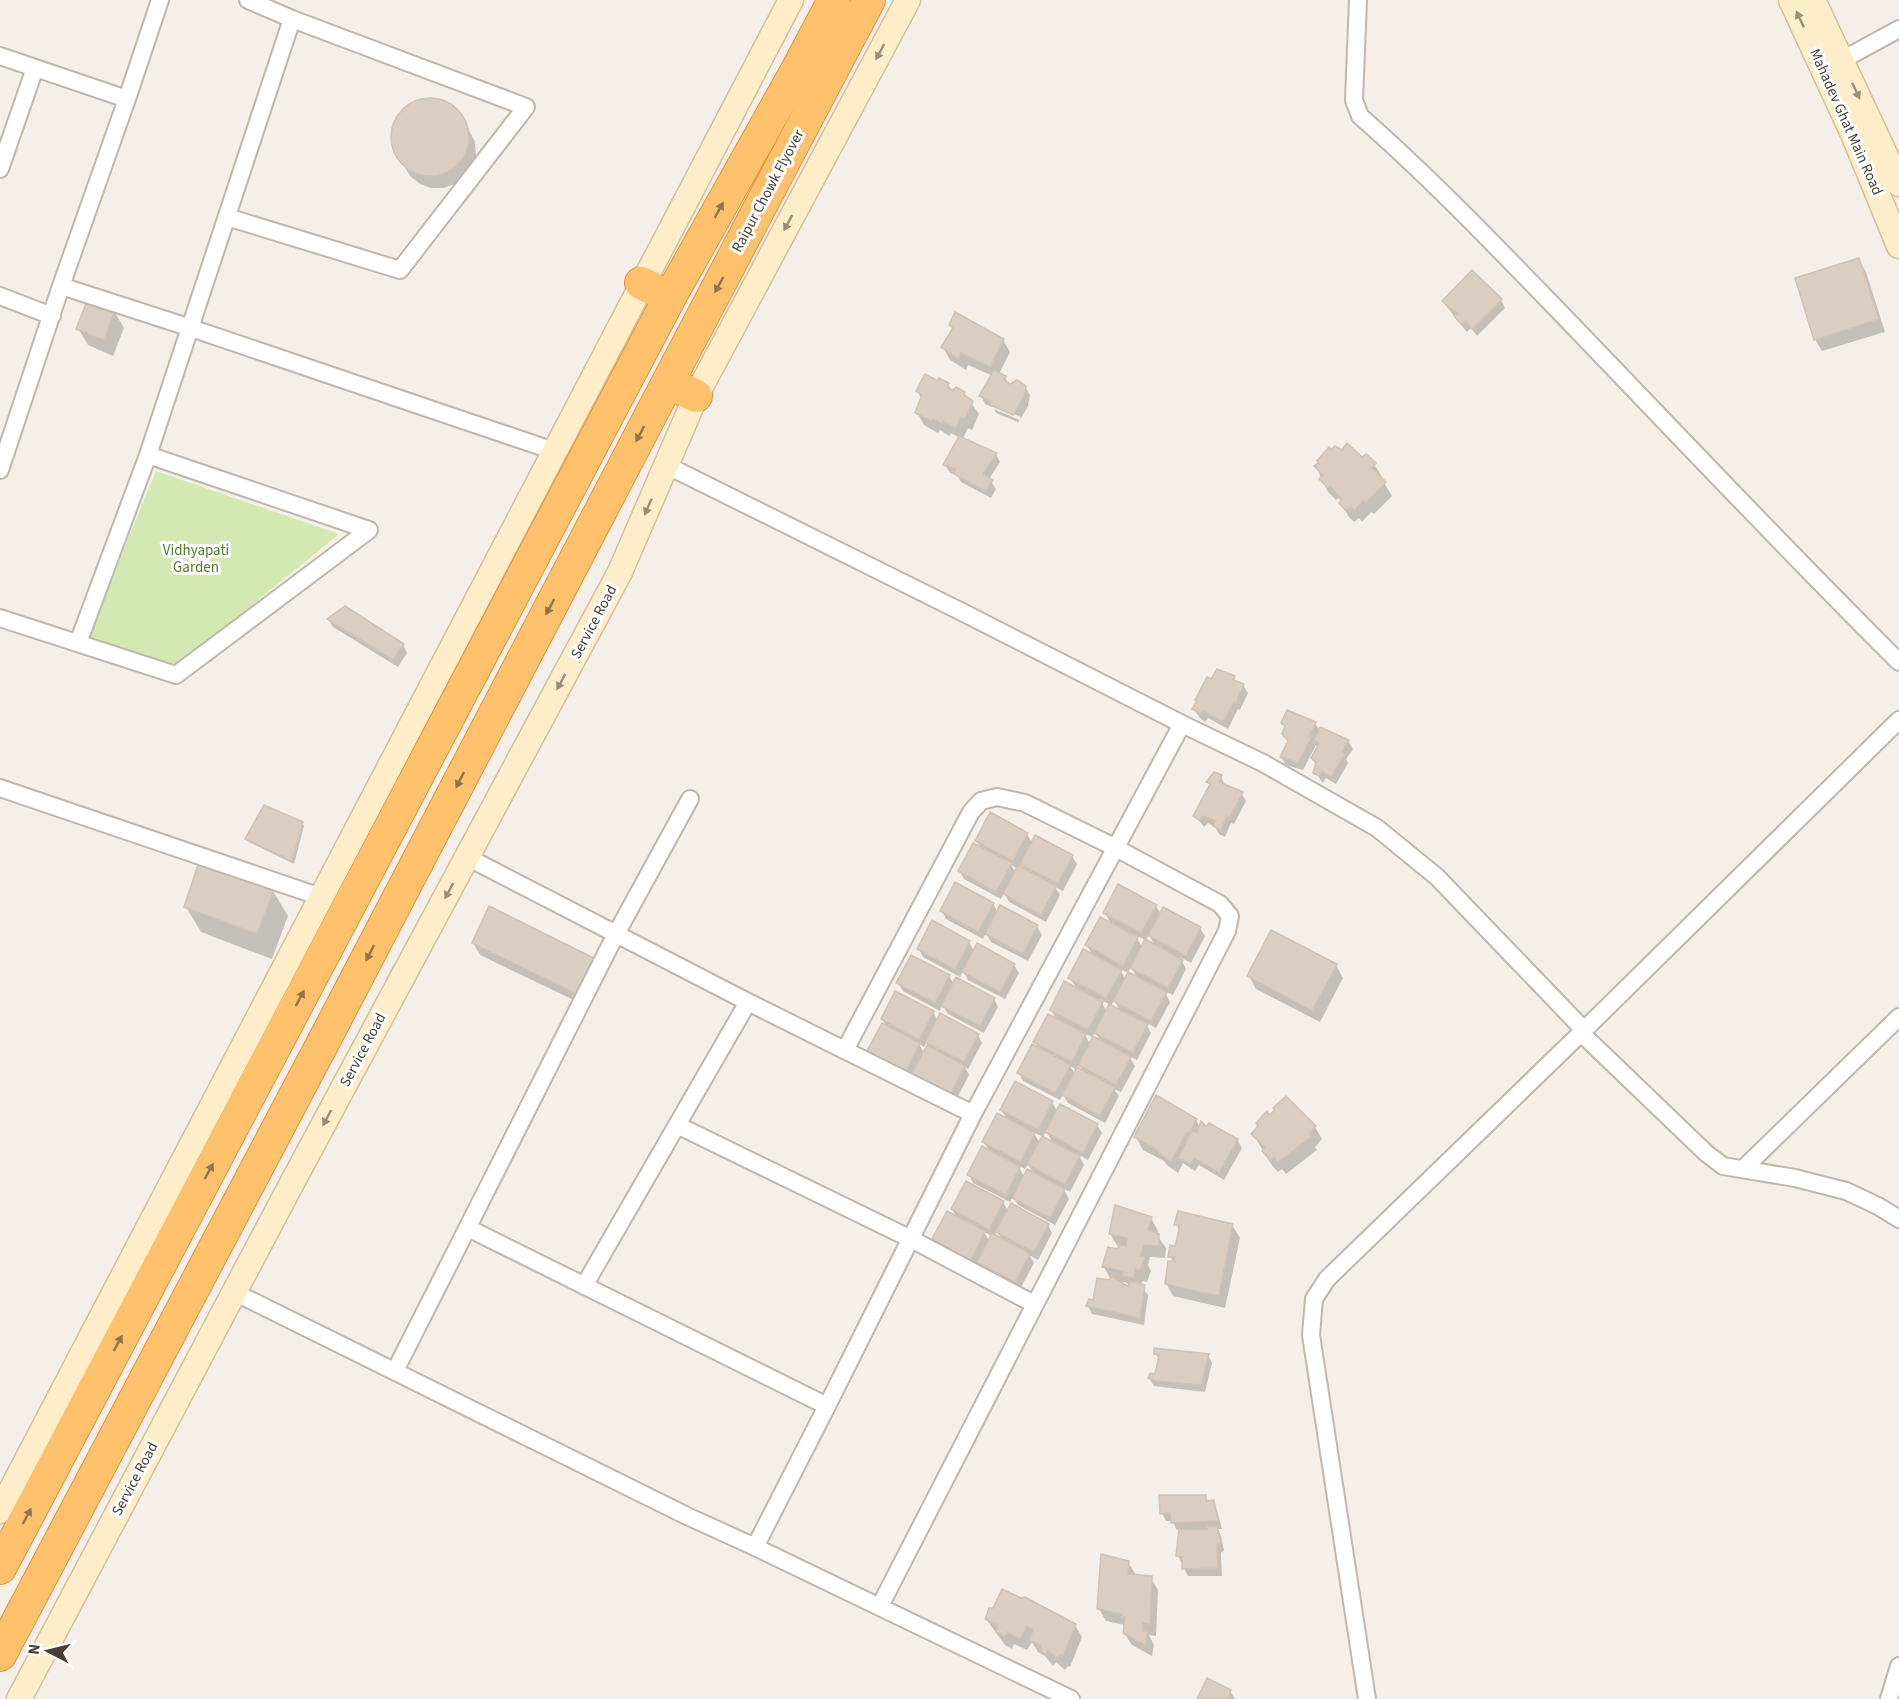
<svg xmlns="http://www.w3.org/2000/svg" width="1899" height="1699" viewBox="0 0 1899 1699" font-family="'Source Sans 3',sans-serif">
<rect width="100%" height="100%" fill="#f4f0e9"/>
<path fill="#d4e8b2" d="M156,471L339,534L174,669L86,640Z"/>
<path fill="#0003" fill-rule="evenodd" d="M431,99L443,101L454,107L462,117L475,142L476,155L472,167L465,177L455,184L444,188H431L420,184L410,176L396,152L392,141L393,128L398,116L407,107L418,101Z
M1859,260L1866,272L1885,332L1822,351L1815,339Z
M1501,300L1505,308L1477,336L1471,328L1467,332L1443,302Z
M114,311L124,328L113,356L88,345L78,328Z
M951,325L1003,340L1010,352L999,374L1005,377L1009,385L1025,387L1030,395L1028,406L1020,420L1021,417L992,405V407L985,404L981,396L993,376L968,365L966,370L950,360L943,347L954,330Z
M939,383L948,384L953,393H964L979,414L972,430L968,428L963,439L996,454L1000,462L989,479L996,489L991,498L961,482L957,475L950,473L945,465L960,438L951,433L949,436L940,430L938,433L924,425L917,412L922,399L917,391Z
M994,409L1020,420L1018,422L996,413Z
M1331,452L1374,464L1382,477L1381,478L1392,496L1374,514L1371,512L1362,522L1359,518L1354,522L1348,516L1342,502L1338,498L1336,500L1328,492L1316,467Z
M329,620L403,645L407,653L398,667L333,627Z
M1234,678L1237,683L1243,685L1248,693L1240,710L1238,709L1228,729L1208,718L1205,722L1199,717L1194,709L1211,681Z
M1283,723H1315L1320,732L1348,741L1353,749L1346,759L1348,763L1336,784L1326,778L1323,783L1315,772L1316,765L1312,758L1318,747L1316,745L1303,770L1286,765L1281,757L1289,743L1284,734L1286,728Z
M1221,776L1225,786L1241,793L1246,801L1234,824L1231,823L1225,837L1219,834L1215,827L1208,823L1204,827L1195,816L1211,786L1208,782Z
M302,823L304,826L294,864L249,842L247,839Z
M1027,834L1032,843L1072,856L1077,864L1063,891L1055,887L1060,895L1046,922L1009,902L1004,893L1001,899L964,879L960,871L981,849L977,841ZM1021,863L1026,871L1018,867ZM1011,865L1018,869L1016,873Z
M273,891L288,916L272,959L201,932L186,907Z
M993,904L998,913L1001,907L1037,927L1042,935L1028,961L991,942L986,933L983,939L946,919L942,911Z
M1156,906L1161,914L1200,928L1205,936L1191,963L1180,957L1186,969L1173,995L1164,991L1170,1002L1156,1028L1145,1022L1151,1033L1137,1060L1129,1056L1135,1066L1121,1092L1114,1089L1119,1096L1105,1123L1068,1103L1063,1095L1060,1100L1023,1081L1019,1073L1039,1050L1035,1042L1057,1020L1051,1010L1077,989L1070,978L1093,956L1087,945L1111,924L1105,913ZM1135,935L1146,940L1142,947ZM1149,935L1156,947L1145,942ZM1131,967L1138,979L1126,980L1119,968L1128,973ZM1100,999L1110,1005L1107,1012ZM1114,1000L1121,1012L1111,1006ZM1095,1032L1102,1043L1090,1044L1084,1033L1092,1037ZM1079,1064L1084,1072L1077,1069ZM1070,1066L1077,1070L1075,1074Z
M969,942L974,951L1014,965L1019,973L1005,999L968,980L963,971L960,977L923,957L919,949Z
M473,943L597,961L588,1007L480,955Z
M394,964L401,967L387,985L385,981Z
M1336,965L1343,978L1320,1022L1256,989L1249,976Z
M949,976L954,985L994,999L998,1007L984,1033L948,1014L942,1005L940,1011L903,991L898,983Z
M933,1012L938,1021L978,1035L982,1043L968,1069L965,1067L969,1075L955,1102L918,1082L913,1074L910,1079L873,1059L869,1051L887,1027L882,1019ZM927,1041L931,1049L924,1053L919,1044L924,1047Z
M1016,1083L1052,1102L1057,1111L1097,1125L1102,1133L1088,1160L1078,1154L1084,1165L1070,1192L1063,1188L1069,1199L1055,1225L1018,1205L1013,1197L1010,1202L973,1183L969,1175L990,1152L984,1142L1008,1120L1001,1110ZM1046,1131L1053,1143H1040L1033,1132L1043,1137ZM1028,1164L1034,1175L1024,1177L1018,1165L1025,1169Z
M1196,1120L1200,1128L1237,1140L1242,1148L1224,1180L1199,1165L1195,1171L1183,1163L1178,1173L1167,1165L1164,1161L1143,1150L1136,1137Z
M1315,1127L1322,1139L1315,1147L1317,1150L1286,1174L1282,1169L1278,1172L1271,1164L1253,1134Z
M1003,1202L1008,1211L1048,1225L1052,1233L1038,1260L1029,1255L1034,1263L1020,1289L983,1270L978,1261L975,1267L938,1247L934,1239L957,1218L952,1209ZM997,1231L1002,1240L994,1236ZM984,1232L992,1236L989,1241Z
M1151,1218L1158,1231L1157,1235L1166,1248L1165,1258L1150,1257L1148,1265L1151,1271L1147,1282L1142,1281L1141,1286L1148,1295L1144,1325L1092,1314L1088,1306L1094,1302L1111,1280L1104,1267L1120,1251V1247H1118L1110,1234ZM1116,1280L1127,1283L1132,1290Z
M1176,1224L1233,1226L1240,1238L1225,1308L1173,1296L1166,1283L1174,1263L1170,1256L1176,1248L1180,1232Z
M1155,1353L1208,1355L1212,1363L1205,1392L1154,1386L1149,1378L1156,1376L1160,1361Z
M1205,1496L1209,1502H1213L1217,1510L1222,1529H1217L1221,1536L1224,1550L1221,1553L1222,1576H1188L1178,1556L1180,1530H1177L1172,1521H1166L1162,1513Z
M1128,1562L1136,1575L1151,1578L1158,1590L1156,1636L1149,1635L1154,1645L1152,1656L1132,1645L1124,1633L1125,1625L1106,1621L1099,1609Z
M986,1619L1075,1625L1082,1637L1070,1667L1068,1666L1065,1670L1056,1662L1053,1666L1045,1656L1038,1652L1032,1642L1027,1650L1014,1644L1012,1649L1005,1645Z
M1230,1691L1235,1699H1199Z"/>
<path fill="#d9cec1" stroke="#d1c2b2" stroke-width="1.5" d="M391 137a39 39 0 1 1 78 0a39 39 0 1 1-78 0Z
M1859,258L1879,319L1814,340L1795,278Z
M1472,270L1502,299L1472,329L1466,321L1461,324L1454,316L1458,314L1442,301Z
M88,299L115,310L104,340L76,329Z
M955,312L1004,339L990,367L961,353L958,359L941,347L953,328L949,325Z
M994,370L1006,376L1004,380L1010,384L1017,380L1026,386L1024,397L1013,415L990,405L991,401L979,396Z
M925,374L938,381L939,378L949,383L947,388L953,390L956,387L965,392L964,395L973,401L965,419L961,417L955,429L944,421L942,424L933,419L931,421L915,413L922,395L916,391Z
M959,436L997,453L983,474L993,480L986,491L954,474L956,469L943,465Z
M1347,443L1362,457L1366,454L1376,463L1372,468L1386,482L1366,503L1363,500L1354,511L1351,507L1346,511L1339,503L1342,499L1330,486L1328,488L1319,479L1323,475L1314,466L1319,463L1317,461L1329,447L1331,450L1335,446L1342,450Z
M345,606L404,644L393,660L327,619Z
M1217,669L1235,676L1233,680L1244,684L1236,703L1234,702L1223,722L1203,711L1201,714L1192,709L1197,701L1195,700L1207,677L1211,679Z
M1287,710L1316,722L1313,731H1311L1309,736L1312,737L1298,763L1280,757L1288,741L1282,734L1285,726L1281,723Z
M1320,727L1349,740L1342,752L1345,754L1331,777L1322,771L1319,776L1313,773L1316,762L1311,758L1319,743L1314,740Z
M1214,772L1222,775L1219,782L1243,792L1230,817L1227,816L1221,830L1213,826L1215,821L1203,816L1199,820L1193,816L1210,784L1206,782Z
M264,805L303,822L292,861L245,839Z
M990,812L1028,833L1013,861L975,841Z
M1035,835L1073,855L1058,884L1020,864Z
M973,843L1012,863L996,892L958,871Z
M198,865L274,890L257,934L184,907Z
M1018,865L1056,886L1041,915L1003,894Z
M955,882L994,903L978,932L940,911Z
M1118,884L1157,905L1141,933L1103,913Z
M1000,905L1038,925L1023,954L985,934Z
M489,906L598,960L581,996L472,943Z
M1163,907L1201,927L1186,956L1148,935Z
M1100,917L1138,937L1123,966L1085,945Z
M932,920L970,941L955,970L917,949Z
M1271,930L1337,964L1312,1011L1247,976Z
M1145,939L1183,960L1168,988L1130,968Z
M977,943L1015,964L1000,992L962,972Z
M1083,949L1122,970L1106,998L1068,978Z
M911,955L950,975L935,1003L896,983Z
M1128,972L1167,992L1151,1021L1113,1001Z
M956,977L995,998L980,1026L941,1006Z
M1064,981L1103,1002L1088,1030L1050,1010Z
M895,991L934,1011L919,1040L881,1019Z
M1109,1004L1148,1024L1133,1053L1094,1033Z
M940,1013L979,1034L964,1062L925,1042Z
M1048,1014L1086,1034L1072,1062L1033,1042Z
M882,1023L920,1043L906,1072L867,1051Z
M1093,1036L1131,1057L1116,1085L1078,1065Z
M1032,1044L1071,1065L1055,1093L1017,1073Z
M927,1045L965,1066L950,1095L912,1074Z
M1077,1067L1115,1087L1100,1116L1062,1095Z
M1015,1081L1053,1101L1038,1130L1000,1110Z
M1156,1095L1197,1119L1189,1133H1186L1171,1162L1158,1153L1156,1149L1134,1137Z
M1286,1096L1316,1126L1309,1134L1311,1137L1278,1162L1274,1157L1270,1160L1262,1151L1265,1147L1251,1134L1258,1126L1256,1123L1267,1111L1269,1115L1275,1110L1273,1108Z
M1060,1104L1098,1124L1083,1153L1045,1132Z
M997,1113L1035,1133L1021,1162L982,1142Z
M1201,1121L1206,1127L1209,1123L1238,1139L1219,1173L1194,1158L1191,1164L1178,1158L1192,1131L1197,1133Z
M1042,1136L1080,1156L1065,1185L1027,1164Z
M982,1146L1020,1167L1006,1195L967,1175Z
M1027,1169L1065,1189L1050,1218L1012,1198Z
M966,1181L1004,1201L989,1230L951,1209Z
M1011,1203L1049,1224L1034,1252L995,1232Z
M1115,1205L1152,1217L1148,1230L1159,1234V1246L1144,1245L1140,1256L1145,1257L1140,1270L1135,1269L1134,1278L1122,1276L1124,1271L1102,1267L1108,1247L1118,1249L1119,1245L1126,1246L1127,1238L1109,1234Z
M947,1211L985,1231L971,1260L932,1239Z
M1178,1211L1233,1224L1219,1296L1165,1284L1168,1261H1175V1257H1168L1170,1245L1175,1246L1180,1225H1174Z
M992,1233L1030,1254L1015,1282L977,1262Z
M1111,1276L1129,1287L1130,1281L1145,1285L1140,1318L1086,1306L1089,1299L1093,1300L1097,1278L1109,1280Z
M1154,1348L1209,1354L1201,1385L1157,1381L1148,1378L1150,1373L1155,1374L1159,1355L1154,1354Z
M1159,1495H1206V1501L1214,1500L1218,1521L1171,1523L1170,1513L1160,1514Z
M1207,1526H1217L1221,1542L1217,1545L1218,1568L1182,1569V1557L1176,1556L1179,1529L1207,1530Z
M1101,1554L1129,1561L1128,1574L1152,1576L1150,1625L1143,1623V1631H1148L1145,1645L1123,1633L1125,1617H1121L1122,1614L1097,1609Z
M1002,1589L1021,1598L1025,1597L1076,1624L1063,1656L1061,1654L1057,1659L1048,1650L1045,1655L1040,1649L1041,1646L1029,1640L1033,1630L1027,1626L1020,1639L1007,1632L1005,1637L996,1632L998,1625L985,1619L989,1608H993Z
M1207,1678L1231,1690L1228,1699H1197Z"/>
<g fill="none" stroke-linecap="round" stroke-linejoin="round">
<defs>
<path id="street" d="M1358,0L1354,100L1360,116C1426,174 1487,237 1548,300C1665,421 1780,544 1899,662
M0,56L127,99L61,286L0,470
M1842,60L1899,29
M127,99L160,0
M0,169L35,68
M227,217L400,270L526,107L292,19L248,0
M61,286L191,328L554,451
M0,296L52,316
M666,465L964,613L1182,724L1263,763L1377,828L1437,877L1584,1030
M0,618L176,675L369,530L148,455
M78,643L148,455L292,19
M0,788L321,897
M467,857L748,1002L973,1114
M1581,1033L1706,1153L1723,1166L1795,1178L1846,1191L1878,1206L1899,1219
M845,1050L971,812L981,801L997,797L1025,803L1116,848L1220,904L1230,916L1227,931L880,1606
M677,1125L911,1239L1034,1304
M1744,1168L1899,1017
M468,1228L827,1406
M584,1286L748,1002
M234,1292L687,1516L755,1547L1071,1699
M395,1371L616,934L690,799
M755,1547L827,1406L973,1114L1182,724
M1367,1699L1311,1335L1314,1299L1327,1279L1581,1033L1899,720
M1889,1699L1899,1666"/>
<path id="secondary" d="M1791,0L1853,134L1899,246
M1813,0L1899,184
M0,1511L791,0
M19,1699L292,1183L620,572L696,396L908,0"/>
<path id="highway" d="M641,283L670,297
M668,382L696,396
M0,1568L670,297L797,70L834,0
M0,1655L326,1037L668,382L869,0"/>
</defs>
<use href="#street" stroke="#c0b7ab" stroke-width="20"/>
<use href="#secondary" stroke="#d4c099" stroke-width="27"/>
<use href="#highway" stroke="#dd953a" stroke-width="34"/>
<use href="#street" stroke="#fff" stroke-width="16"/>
<use href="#secondary" stroke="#feedc9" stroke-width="24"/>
<use href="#highway" stroke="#fdc16b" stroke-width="32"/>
</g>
<defs><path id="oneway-solid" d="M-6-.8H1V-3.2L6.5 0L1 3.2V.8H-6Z" transform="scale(1.5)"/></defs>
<g fill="#9a8e79">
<use href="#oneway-solid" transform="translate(1800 19) rotate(-115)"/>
<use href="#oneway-solid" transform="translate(880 52) rotate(118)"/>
<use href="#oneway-solid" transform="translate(1856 91) rotate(65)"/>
<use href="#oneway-solid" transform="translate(788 223) rotate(118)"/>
<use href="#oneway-solid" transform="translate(648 507) rotate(113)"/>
<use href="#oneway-solid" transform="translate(561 682) rotate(118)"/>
<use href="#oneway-solid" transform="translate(449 891) rotate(118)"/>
<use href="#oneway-solid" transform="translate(327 1118) rotate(118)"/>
</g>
<g fill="#90744c">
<use href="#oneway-solid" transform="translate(719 210) rotate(-61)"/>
<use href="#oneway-solid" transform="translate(719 285) rotate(118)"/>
<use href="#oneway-solid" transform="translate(640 434) rotate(118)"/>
<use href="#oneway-solid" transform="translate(550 607) rotate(118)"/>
<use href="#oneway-solid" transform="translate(460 780) rotate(117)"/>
<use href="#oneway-solid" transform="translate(370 953) rotate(117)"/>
<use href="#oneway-solid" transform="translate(300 998) rotate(-62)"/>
<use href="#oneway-solid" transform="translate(209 1171) rotate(-62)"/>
<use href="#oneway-solid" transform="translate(118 1343) rotate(-62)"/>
<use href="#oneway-solid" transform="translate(27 1516) rotate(-62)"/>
</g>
<g text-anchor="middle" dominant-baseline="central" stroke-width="6" stroke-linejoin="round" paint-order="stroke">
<g font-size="15" fill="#484037" stroke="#fff">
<text transform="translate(1846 122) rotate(66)">Mahadev Ghat Main Road</text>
<text transform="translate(768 191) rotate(-62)">Raipur Chowk Flyover</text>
<text transform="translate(594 622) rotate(-62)">Service Road</text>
<text transform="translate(363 1050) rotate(-62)">Service Road</text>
<text transform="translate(135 1479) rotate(-62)">Service Road</text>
</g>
<g font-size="15" fill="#4f7b2a" stroke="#fff">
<text x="196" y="550">Vidhyapati<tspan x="196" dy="17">Garden</tspan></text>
</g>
</g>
<g transform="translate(48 1651) rotate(277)" stroke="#ffffff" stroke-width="4.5" paint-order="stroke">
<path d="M0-4.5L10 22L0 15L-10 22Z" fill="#484037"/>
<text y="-9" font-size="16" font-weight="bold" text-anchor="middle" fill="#484037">N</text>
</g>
</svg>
